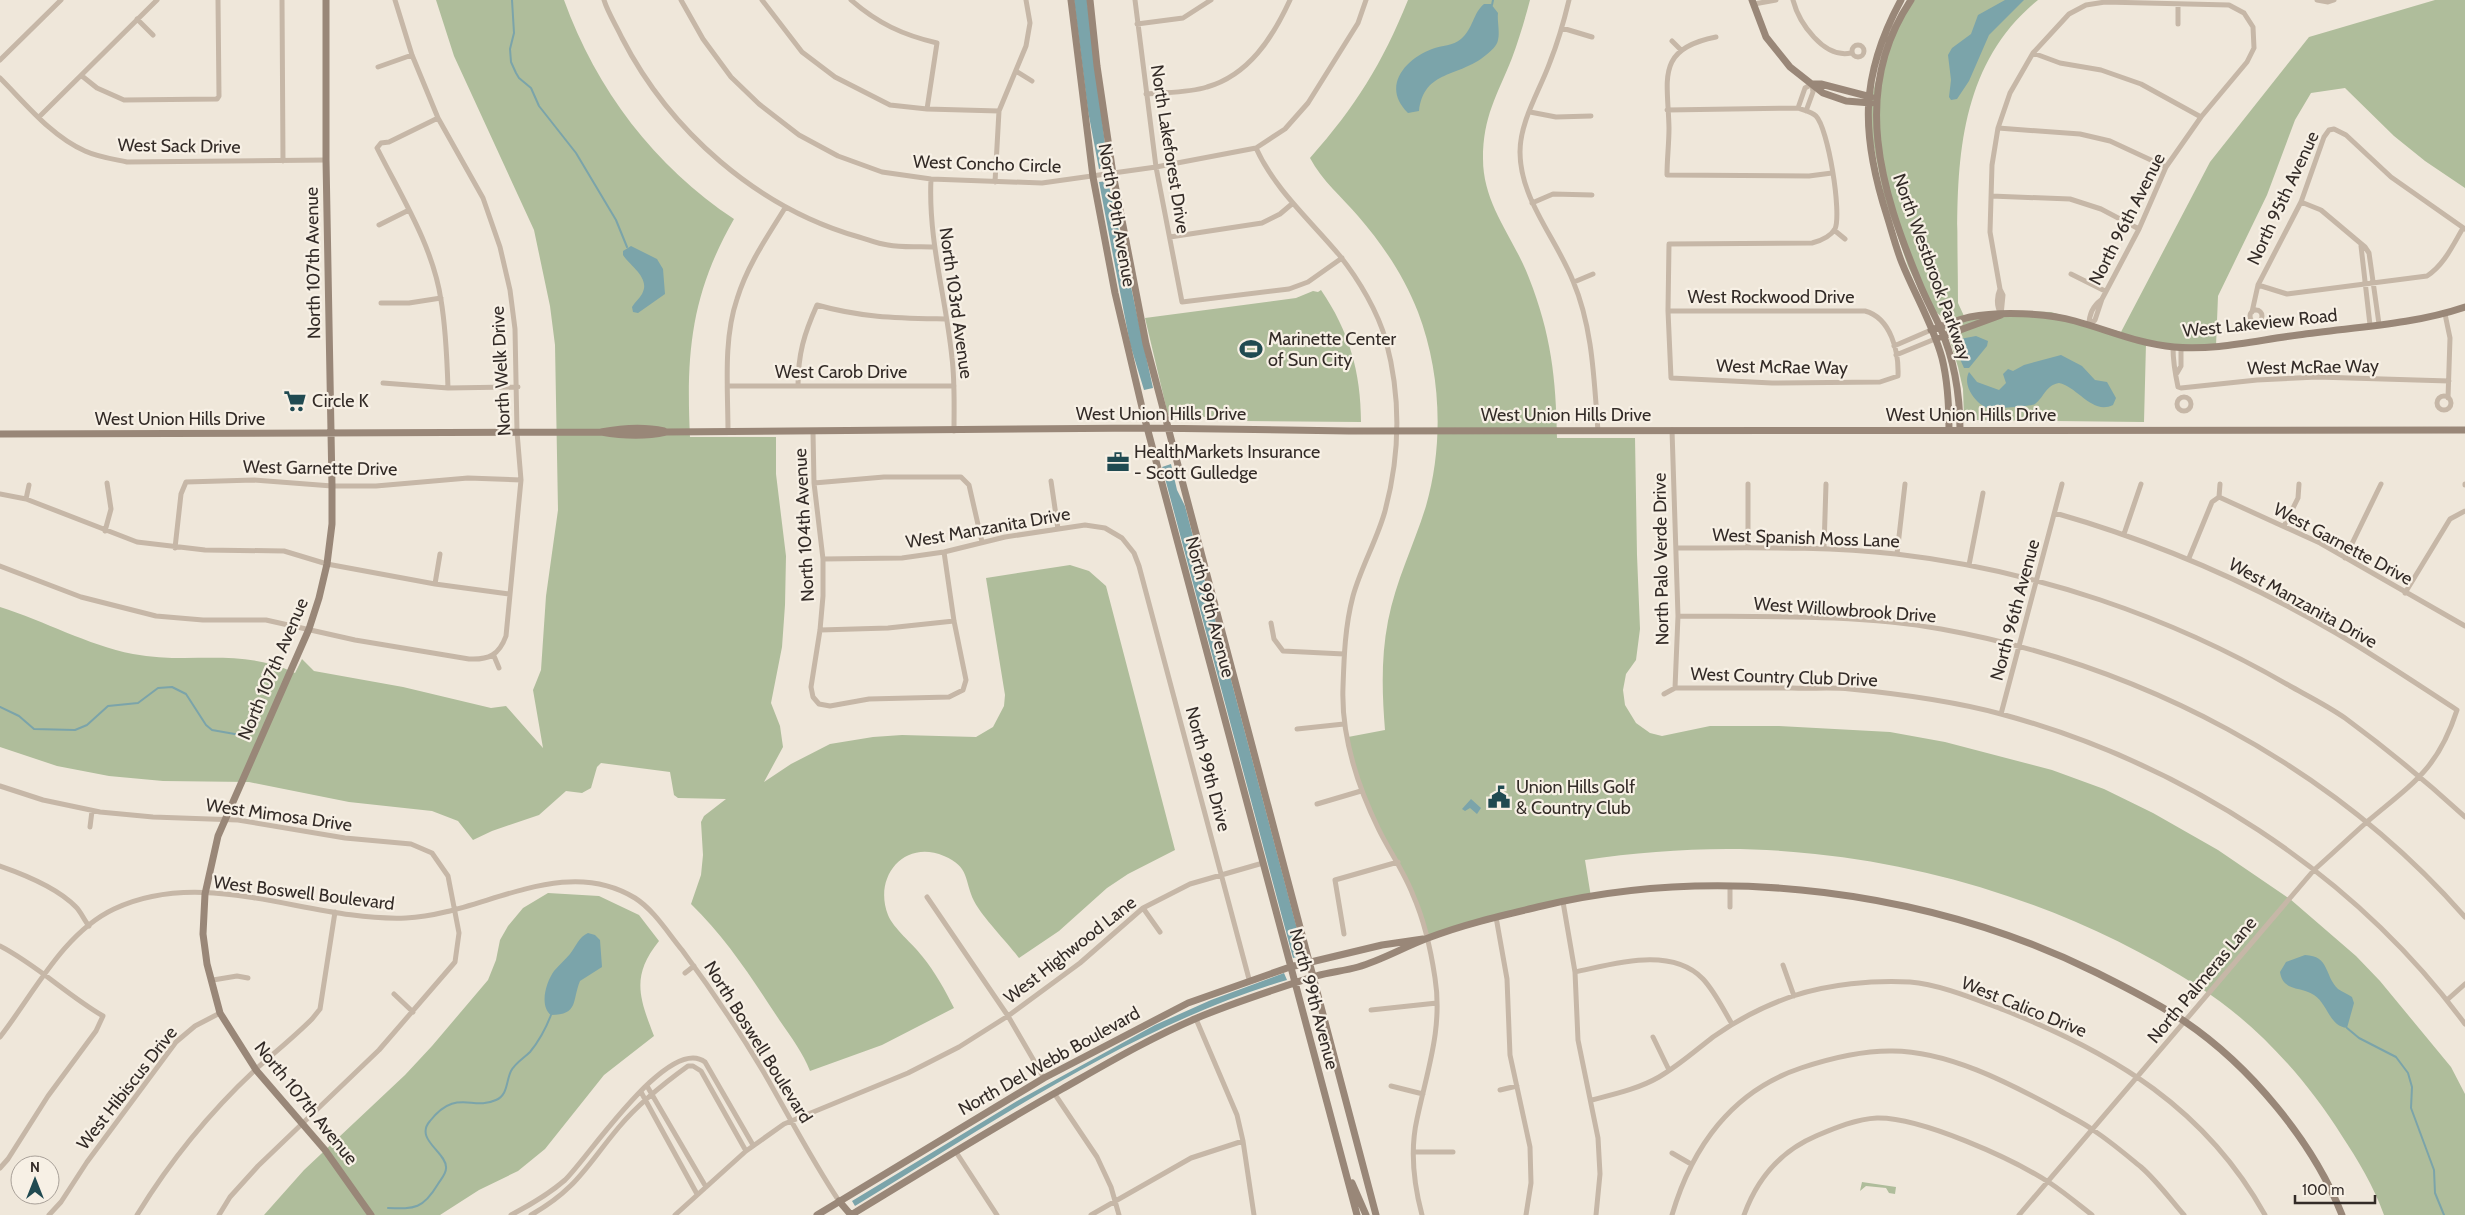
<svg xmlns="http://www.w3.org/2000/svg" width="2465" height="1215" viewBox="0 0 2465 1215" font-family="Cabin,sans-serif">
<rect width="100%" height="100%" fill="#efe7da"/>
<path fill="#afbd9b" d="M436,0H564C596,89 655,167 734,219C691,294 686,353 690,437H776V474L786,556L785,605L782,647L771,703L780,726L783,747L764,782L791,764L830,744L873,737L902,735L976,737L993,727L1004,706L1005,695L986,578L1070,565L1089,571L1106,586L1175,850L1128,874L1107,888L1059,931L1019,958C1007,942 983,918 974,901C964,880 970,867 944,856C904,839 873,877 888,915C893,928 913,944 922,956C935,972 945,990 954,1008L882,1045L810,1071C803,1053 791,1037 780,1021C753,980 727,939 691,904L701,875L703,855L701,822L704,816L726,799L678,798L674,795L670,772L601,763L597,767L591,788L582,793L566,791L539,815L492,831L473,840L458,821L432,811L349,802L249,782L163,781L109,776L57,766L0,747V607C45,621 87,645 133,654C189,665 241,647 295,673L302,659L314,671L403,687L491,708L506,706L543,748L533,690L541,670L546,596L558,510L555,345L550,306L534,230L454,56Z
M1408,0H1530C1525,19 1519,39 1512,58C1497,96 1483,116 1483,159C1483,205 1514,238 1529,278C1551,334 1556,378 1557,438H1635L1637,555L1640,629L1636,660L1626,674L1623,690L1625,705L1636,723L1650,733L1662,736L1710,726H1779L1890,732L1945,742L2052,770L2104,789L2153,813L2218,850L2290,899L2356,956L2380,981L2451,1067L2465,1094V1215H2384C2374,1187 2358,1160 2342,1136C2306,1079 2257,1024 2199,987C2084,914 1950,868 1815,854C1738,845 1661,849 1585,860L1591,897L1563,902L1426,939L1414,897L1361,791L1348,737L1385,730C1382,693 1381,657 1388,621C1396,580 1414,545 1426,506C1444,444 1441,372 1418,312C1404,276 1383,245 1358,216C1342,197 1322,181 1310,158C1356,106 1382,64 1408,0Z
M1908,0H2038C1945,76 1958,196 1958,303L1964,316L2013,311L2051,312L2121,332L2210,162L2309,37L2435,0H2465V188L2425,161L2394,136L2345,88L2311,93L2295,120L2267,195L2218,296L2216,346L2146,343L2144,422L1968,420L1964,417L1963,389L1958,367L1943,318L1925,303L1908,266L1884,196L1871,133V100L1881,61Z
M1321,290C1349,331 1361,372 1361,422L1245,421L1219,417H1176L1168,415L1145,318L1296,298L1313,291L1318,292Z
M548,893L599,896L639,915L659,941C631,976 639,997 654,1036L604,1075L545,1149L518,1171L479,1190L440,1215H264L304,1170L405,1075L432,1046L488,980L496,960L500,940L508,926L523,908Z
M1862,1182L1896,1187L1895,1194L1889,1193L1886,1188L1866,1186L1860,1191Z"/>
<path fill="#7ba4aa" d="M1074,0H1087L1108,167L1099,169L1088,111Z
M2005,0H2024L1989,35L1969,81L1957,99L1951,100L1949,97L1951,80L1948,55L1952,48L1971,34L1978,15Z
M1484,4H1491L1498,13C1497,21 1500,32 1498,40C1497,46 1491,51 1486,55C1459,78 1424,69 1419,111L1408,113C1381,87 1405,59 1432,49C1442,45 1453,46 1461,39C1473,29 1473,13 1484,4Z
M1108,181L1153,388L1144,390L1130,344L1099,182Z
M631,246L657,259L663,269L665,294L638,313L633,312L632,307C635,302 639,299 642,294C651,278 630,266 623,255V251Z
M1957,335L1960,339L1976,336L1988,341L1987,346L1969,368H1964L1960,359L1955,337Z
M2061,355L2082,366L2095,380L2107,382L2116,398L2113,405C2092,415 2078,387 2059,383C2046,385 2045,396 2035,404C2032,406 1993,409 1987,408C1975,403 1962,385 1969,372L1977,382L1999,390L2006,383L2003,374L2008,369L2013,371L2024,365Z
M1171,464L1177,490L1185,506L1304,955L1293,958L1162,467Z
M1471,799L1481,808L1477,814L1470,808L1465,811L1462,809Z
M588,933L595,935L600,940L602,967L580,981C572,1000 579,1015 551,1015C539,1006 546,982 554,971C559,965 565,960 570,954C576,946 579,937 588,933Z
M2305,955C2330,956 2324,975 2338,989C2342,992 2348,994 2352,997L2354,1003L2347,1028C2329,1026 2328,1004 2314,995C2301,986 2283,992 2280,972L2286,962Z
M1284,973L1287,980C1132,1026 992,1123 855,1206L852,1201L1017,1101L1155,1025L1211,1000Z"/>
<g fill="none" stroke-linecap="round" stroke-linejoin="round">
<path stroke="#7ba4aa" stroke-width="2" d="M512,0L514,33L510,49L511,62L516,73L519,78L531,88L539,106L576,153L616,220L627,247
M1492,5L1493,0
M0,707L19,716L34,729L75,730L87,725L108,706L138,703L158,688L172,687L186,694L206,725L212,730L246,736
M2347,1028L2359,1038L2396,1057L2408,1073L2412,1087L2411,1108L2434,1170L2435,1193L2444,1215
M388,1208C415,1209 423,1209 438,1184C441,1179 447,1173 446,1167C446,1152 414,1139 430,1121C456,1088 472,1111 496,1100C508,1095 506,1081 511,1071C515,1063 524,1058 530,1052C539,1041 546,1028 551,1015"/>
<path stroke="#c6b7a7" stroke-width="5" d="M282,0L283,161
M604,0C608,13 616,25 622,38C670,131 757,208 859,237C869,240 878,244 888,245C903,248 919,246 934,247
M681,0L703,39L731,77L759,104L799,135L838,156L882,172L931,179L1042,183L1156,167L1256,148L1285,129L1308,103L1358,23L1366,0
M762,0L802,52L835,77L890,105L927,109L999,111
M851,0C877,23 903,35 937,43L927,109
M1135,0L1156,167L1182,302L1289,289L1308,282L1342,258
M1569,0C1564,21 1558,42 1550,62C1540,90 1520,121 1520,152C1520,199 1556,238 1573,281C1593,328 1594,381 1598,431
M1793,0C1799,23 1824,59 1851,53
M2317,0L2328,2L2334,0
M1754,4L1776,0
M137,19L153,35
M1137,24L1183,18L1211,0
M2178,24V4
M1562,28L1592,37
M1716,37C1655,49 1668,79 1669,128C1669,144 1667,159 1667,175L1809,176L1832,173
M1672,41L1681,50
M1852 51a6 6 0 1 1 12 0a6 6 0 1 1-12 0Z
M2033,53L2060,63L2101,70L2141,84L2201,117
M0,60L61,0
M378,67L412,55
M1016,71L1032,81
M82,76L97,88L124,100L217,99L219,96L218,0
M0,78C25,103 52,137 85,151C98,157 113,159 127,162L326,160
M1146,94C1165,92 1189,93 1207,87C1249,75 1273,37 1290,0
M1798,108L1805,88L1812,84L1813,92L1806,111
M1667,110L1798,108C1803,110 1812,112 1816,116C1828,128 1842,213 1835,229C1830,237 1820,241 1812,243L1669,244L1668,311L1671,378L1772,383L1880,382L1898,376C1899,352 1891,318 1865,311H1668
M1530,112L1556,117L1591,116
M39,117L157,0
M438,118L389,142L381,143L377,148C401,196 433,246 441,300C446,329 447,358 448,388
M1998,128L2080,134L2110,141L2166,167
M1256,148C1275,190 1311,221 1340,256C1359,280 1378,312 1386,341C1401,397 1400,455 1385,511C1377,540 1361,567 1353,596C1345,626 1344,657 1343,687C1341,737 1357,785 1379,830C1390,852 1404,872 1413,895C1424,920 1431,951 1435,978C1443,1028 1427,1071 1417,1119C1410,1150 1414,1185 1422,1215
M931,179C928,240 946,298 952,358C955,382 954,407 954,431
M995,182L999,111L1026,46L1030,23L1026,0
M1991,196L2070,199L2101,209L2139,229
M2301,202L2321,210L2365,247L2369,253L2379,324
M1532,203L1553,194L1592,195
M379,225L409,210
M1834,230L1845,239
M1170,237L1262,223L1280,214L1293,203
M2361,246L2370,325
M2071,274L2105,291
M1574,282L1593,274
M2258,285L2287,294L2427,276C2444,265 2453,245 2463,228
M2000,289C1996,298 1997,307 2001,315
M381,303H409L441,298
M2250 316a6 6 0 1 1 12 0a6 6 0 1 1-12 0Z
M2252,312L2258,285L2301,202L2324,137L2329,130L2334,129L2346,135L2391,177L2465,229
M2445,314L2450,338L2448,398
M2001,315L2003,295L2000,289L1990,232L1992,165L1998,128L2010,93L2033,53L2069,14L2086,5L2105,2L2229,5L2244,13L2253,27L2254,48L2247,62L2201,117L2166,167L2139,229L2102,299L2095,320L2089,325
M2089,325C2089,315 2093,306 2101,300
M1894,346L1931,330
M2173,347C2173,361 2175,373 2178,387L2181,388L2257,380L2317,377L2449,381
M1896,355L1935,339
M2177,373L2181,366V348
M383,383L448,388L518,387
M728,386H954
M798,386C798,354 804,334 817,305C863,318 899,318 945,319
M2437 403a7 7 0 1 1 14 0a7 7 0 1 1-14 0Z
M2177 404a7 7 0 1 1 14 0a7 7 0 1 1-14 0Z
M1672,430L1678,616L1675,688
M728,432C728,389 723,340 737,299C747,266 767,237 785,208
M813,432L814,483L823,559V596L820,630L811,687L813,697L819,704L830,706L869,699L949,697L963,690L966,680L954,621L944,552
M1051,481L1058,529
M814,483L884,477H961L969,485L982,542
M2465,484V485
M0,494L26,499L137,542L205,550L284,551L327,564L435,584L509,594
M2219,497L2320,543L2465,626
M2219,497L2220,484
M26,499L29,485
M2284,526L2298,498L2299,484
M105,531L111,509L107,483
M2124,534L2141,484
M175,548L181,494L186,482L254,480L332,486H376L468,478L521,480
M1677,548C1750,548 1823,546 1896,554C2034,570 2170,616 2290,686C2308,696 2328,706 2345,718C2387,749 2427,782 2465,817
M1748,548V484
M1824,548L1826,484
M1897,554L1905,484
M2189,558L2212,502L2219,497
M2345,558L2381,484
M823,559L902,558L944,552L1005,537L1085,525L1105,528L1122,538L1134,553L1139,566L1249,979
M1969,565L1983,493
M0,566L81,597L156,616L203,620H266L355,640L469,659C489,660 499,655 506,636L521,480L517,432L515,329L510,290L500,247L483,198L438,118L412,55L395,0
M435,584L440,554
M2405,593L2450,519L2465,511
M1678,616C1765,617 1855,614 1941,629C2140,665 2331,764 2465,917
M1271,623L1274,639L1283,651L1344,654
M820,630L888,628L954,621
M494,656L499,668
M1664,694L1675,688C1714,688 1753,688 1792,688C1811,689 1831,687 1850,689C1901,694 1953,701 2001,714C2182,763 2353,872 2465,1024
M2001,714L2062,484
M1297,729L1344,724
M0,786L43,800L100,812L153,817L238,820L345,838L411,844L432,853L448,876L459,933L455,962L379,1050L258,1166L230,1197L219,1215
M1317,804L1361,791
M90,827L92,811
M0,866C23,874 59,889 76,907C81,912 84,920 89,926
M1730,887V907
M927,897L1008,1016L1044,1078
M1563,902L1575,972L1578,1040L1598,1138L1600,1174L1596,1215
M1143,908L1160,932
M1496,917L1507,979L1510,1055L1530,1147L1531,1183L1526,1215
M1344,934L1335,880L1398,862
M0,946C37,965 67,995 103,1016L96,1031L48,1096L8,1159L0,1168
M1783,965L1794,996
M1575,972C1614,964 1671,946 1703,979C1715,992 1723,1009 1732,1024
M685,973L694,966
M213,980L237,976L248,978
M394,994L413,1012
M2447,1000L2465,984
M1371,1010L1437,1003
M1196,1019L1237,1115L1243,1141L1254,1215
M0,1037C33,995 63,933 114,909C207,865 309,922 406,918C481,915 562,853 635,898C654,910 668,933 682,950C711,989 738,1029 763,1071C788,1114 811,1159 839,1201
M1653,1037L1669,1070
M647,1086L706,1187
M1391,1086L1423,1094
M1500,1090L1517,1086
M641,1092L697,1194
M1054,1093L1097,1157L1111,1187L1119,1215
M1592,1100C1615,1094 1638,1089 1659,1077C1678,1066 1695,1051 1713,1037C1737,1020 1764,1006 1793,996C1829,984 1873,980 1910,982C1939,984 1977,1000 2004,1010C2114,1053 2206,1109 2265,1215
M956,1152L997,1215
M1414,1152H1453
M1672,1153L1691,1164
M49,1215L61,1202L87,1162L176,1042L195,1026L220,1013
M137,1215C170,1161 209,1113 255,1070C274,1053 294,1037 312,1019L320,1009L335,912
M511,1215C530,1205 549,1194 565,1180C588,1158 669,1034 705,1062L753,1145
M531,1215C577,1189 587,1165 619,1127C639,1103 663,1084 688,1066H693L701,1071L746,1151
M675,1215L746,1151L784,1124L908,1073L959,1047L1008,1016L1080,963L1143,908L1190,884L1263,863
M1091,1215L1191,1158L1243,1141
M1672,1215C1692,1147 1732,1091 1801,1068C1831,1058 1859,1051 1890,1051C1946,1050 2009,1083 2057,1109C2069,1116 2082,1122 2093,1130C2110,1141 2125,1154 2141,1167C2157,1181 2170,1199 2184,1215
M1744,1215C1757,1179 1781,1151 1816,1136C1835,1128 1856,1119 1877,1118C1921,1117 2013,1159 2050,1183C2065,1193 2078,1204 2092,1215
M2019,1215L2314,870C2332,854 2350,837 2368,821C2413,783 2438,769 2457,710C2417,684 2377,657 2336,633C2247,581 2153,541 2055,513"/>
<path stroke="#998778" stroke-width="7" d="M326,0V160L332,486V524L327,564L319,598L309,629L218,836L205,894L203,934L207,964L220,1013L256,1070L325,1150L371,1215
M1071,0L1093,177L1115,293L1144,416L1357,1215
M1090,0L1097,66L1113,174L1146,344L1376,1215
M1752,0L1766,37L1790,67L1823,93L1846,101L1871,103
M1901,0C1859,77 1861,135 1887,216C1892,232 1896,248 1902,263C1915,295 1933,325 1942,358C1948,382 1949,406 1949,430
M1911,0C1850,91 1881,190 1919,282C1925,297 1933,312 1940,327C1954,359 1960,395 1960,430
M1812,84H1821L1871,97
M1931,330C1944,326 1957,320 1970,317C2000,311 2046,313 2075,321C2108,330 2139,344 2174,347C2214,351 2258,340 2298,335C2353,327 2412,325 2465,307
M1941,337L2001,315
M601,432C624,436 644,437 666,432L1147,428L1349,431L2465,430
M0,434L601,432C622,428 642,426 664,431
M1352,1183L1366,1215
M839,1201L851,1215
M817,1215L1044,1078L1188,1003L1290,967L1382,945L1423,939
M851,1215C921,1172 991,1129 1062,1089C1106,1064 1150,1038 1197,1018C1235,1002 1276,989 1316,976C1330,972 1344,971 1358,967C1382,960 1404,947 1428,938C1464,924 1504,915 1542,906C1722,863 1930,891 2095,972C2125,987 2156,1002 2184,1021C2249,1065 2313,1141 2342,1215"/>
</g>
<defs>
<symbol id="stadium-bare" viewBox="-9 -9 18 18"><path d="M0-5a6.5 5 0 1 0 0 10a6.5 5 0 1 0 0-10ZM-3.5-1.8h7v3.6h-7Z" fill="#204a51" stroke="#f7f0e5" stroke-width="2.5" paint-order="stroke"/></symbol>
<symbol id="supermarket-bare" viewBox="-9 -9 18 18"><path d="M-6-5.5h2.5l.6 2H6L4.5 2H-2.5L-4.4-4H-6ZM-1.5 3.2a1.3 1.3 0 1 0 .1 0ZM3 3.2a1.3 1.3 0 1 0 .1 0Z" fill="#204a51" stroke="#f7f0e5" stroke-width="2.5" paint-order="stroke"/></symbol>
<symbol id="office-bare" viewBox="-9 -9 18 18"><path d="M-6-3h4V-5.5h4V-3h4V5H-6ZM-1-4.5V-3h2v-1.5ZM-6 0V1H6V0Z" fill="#204a51" stroke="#f7f0e5" stroke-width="2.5" paint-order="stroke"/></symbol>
<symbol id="civic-bare" viewBox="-9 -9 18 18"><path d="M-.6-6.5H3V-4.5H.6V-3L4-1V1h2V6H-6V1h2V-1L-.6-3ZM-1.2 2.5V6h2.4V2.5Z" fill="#204a51" stroke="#f7f0e5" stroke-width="2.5" paint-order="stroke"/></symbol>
</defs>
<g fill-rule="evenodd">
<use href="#stadium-bare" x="1235" y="333" width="32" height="32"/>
<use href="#supermarket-bare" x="279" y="385" width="32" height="32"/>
<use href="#office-bare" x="1102" y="446" width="32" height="32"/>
<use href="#civic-bare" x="1483" y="781" width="32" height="32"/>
</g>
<g text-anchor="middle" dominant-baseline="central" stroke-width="4.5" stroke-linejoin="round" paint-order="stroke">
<g font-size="18" fill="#332b27" stroke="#f7f0e5">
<text transform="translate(179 146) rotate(1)">West Sack Drive</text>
<text transform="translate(1170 149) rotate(81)">North Lakeforest Drive</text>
<text transform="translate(987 164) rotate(2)">West Concho Circle</text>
<text transform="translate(2283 198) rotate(-65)">North 95th Avenue</text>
<text transform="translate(1117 215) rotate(80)">North 99th Avenue</text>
<text transform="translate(2127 219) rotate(-63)">North 96th Avenue</text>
<text transform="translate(313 263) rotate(-91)">North 107th Avenue</text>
<text transform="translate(1932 267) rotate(70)">North Westbrook Parkway</text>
<text x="1771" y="297">West Rockwood Drive</text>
<text transform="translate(956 303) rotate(82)">North 103rd Avenue</text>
<text transform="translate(2260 323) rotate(-6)">West Lakeview Road</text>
<text transform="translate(1782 367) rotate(1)">West McRae Way</text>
<text transform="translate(2313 367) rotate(-1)">West McRae Way</text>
<text transform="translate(501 371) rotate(-93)">North Welk Drive</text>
<text x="841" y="372">West Carob Drive</text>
<text x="1161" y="414">West Union Hills Drive</text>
<text x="1566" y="415">West Union Hills Drive</text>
<text x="1971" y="415">West Union Hills Drive</text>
<text x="180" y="419">West Union Hills Drive</text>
<text transform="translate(320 468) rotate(1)">West Garnette Drive</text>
<text transform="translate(804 525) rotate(-93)">North 104th Avenue</text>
<text transform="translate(988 528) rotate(-10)">West Manzanita Drive</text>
<text transform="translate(1806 538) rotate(2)">West Spanish Moss Lane</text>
<text transform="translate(2343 544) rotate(28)">West Garnette Drive</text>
<text transform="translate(1661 559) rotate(-91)">North Palo Verde Drive</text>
<text transform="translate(2303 603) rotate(29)">West Manzanita Drive</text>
<text transform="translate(1210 607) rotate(75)">North 99th Avenue</text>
<text transform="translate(1845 610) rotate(4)">West Willowbrook Drive</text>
<text transform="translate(2015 610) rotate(-75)">North 96th Avenue</text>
<text transform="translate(273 669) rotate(-67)">North 107th Avenue</text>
<text transform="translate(1784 677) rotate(2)">West Country Club Drive</text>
<text transform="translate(1208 769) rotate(75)">North 99th Drive</text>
<text transform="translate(279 815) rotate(8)">West Mimosa Drive</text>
<text transform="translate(304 893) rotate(7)">West Boswell Boulevard</text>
<text transform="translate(1070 950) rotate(-38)">West Highwood Lane</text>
<text transform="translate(2202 980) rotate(-50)">North Palmeras Lane</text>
<text transform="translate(1314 999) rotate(75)">North 99th Avenue</text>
<text transform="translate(2024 1007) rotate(22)">West Calico Drive</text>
<text transform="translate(758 1042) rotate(58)">North Boswell Boulevard</text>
<text transform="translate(1049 1061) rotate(-29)">North Del Webb Boulevard</text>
<text transform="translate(127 1088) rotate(-52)">West Hibiscus Drive</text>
<text transform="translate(306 1103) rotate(51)">North 107th Avenue</text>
</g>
<g font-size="18" fill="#332b27" stroke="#f7f0e5" text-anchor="start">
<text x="1268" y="339">Marinette Center<tspan x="1268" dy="21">of Sun City</tspan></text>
<text x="312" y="401">Circle K</text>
<text x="1134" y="452">HealthMarkets Insurance<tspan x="1134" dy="21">- Scott Gulledge</tspan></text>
<text x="1516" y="787">Union Hills Golf<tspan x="1516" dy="21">&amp; Country Club</tspan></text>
</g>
</g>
<g transform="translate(35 1180)"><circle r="24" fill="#f7f0e5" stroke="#a9a199"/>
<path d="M0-4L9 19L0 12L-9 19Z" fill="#204a51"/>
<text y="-8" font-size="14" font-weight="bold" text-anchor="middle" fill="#332b27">N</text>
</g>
<path d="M2295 1195v8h80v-8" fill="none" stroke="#332b27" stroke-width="2.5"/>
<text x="2302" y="1195" font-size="15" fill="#332b27" stroke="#f7f0e5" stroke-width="4" paint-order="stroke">100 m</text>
</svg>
